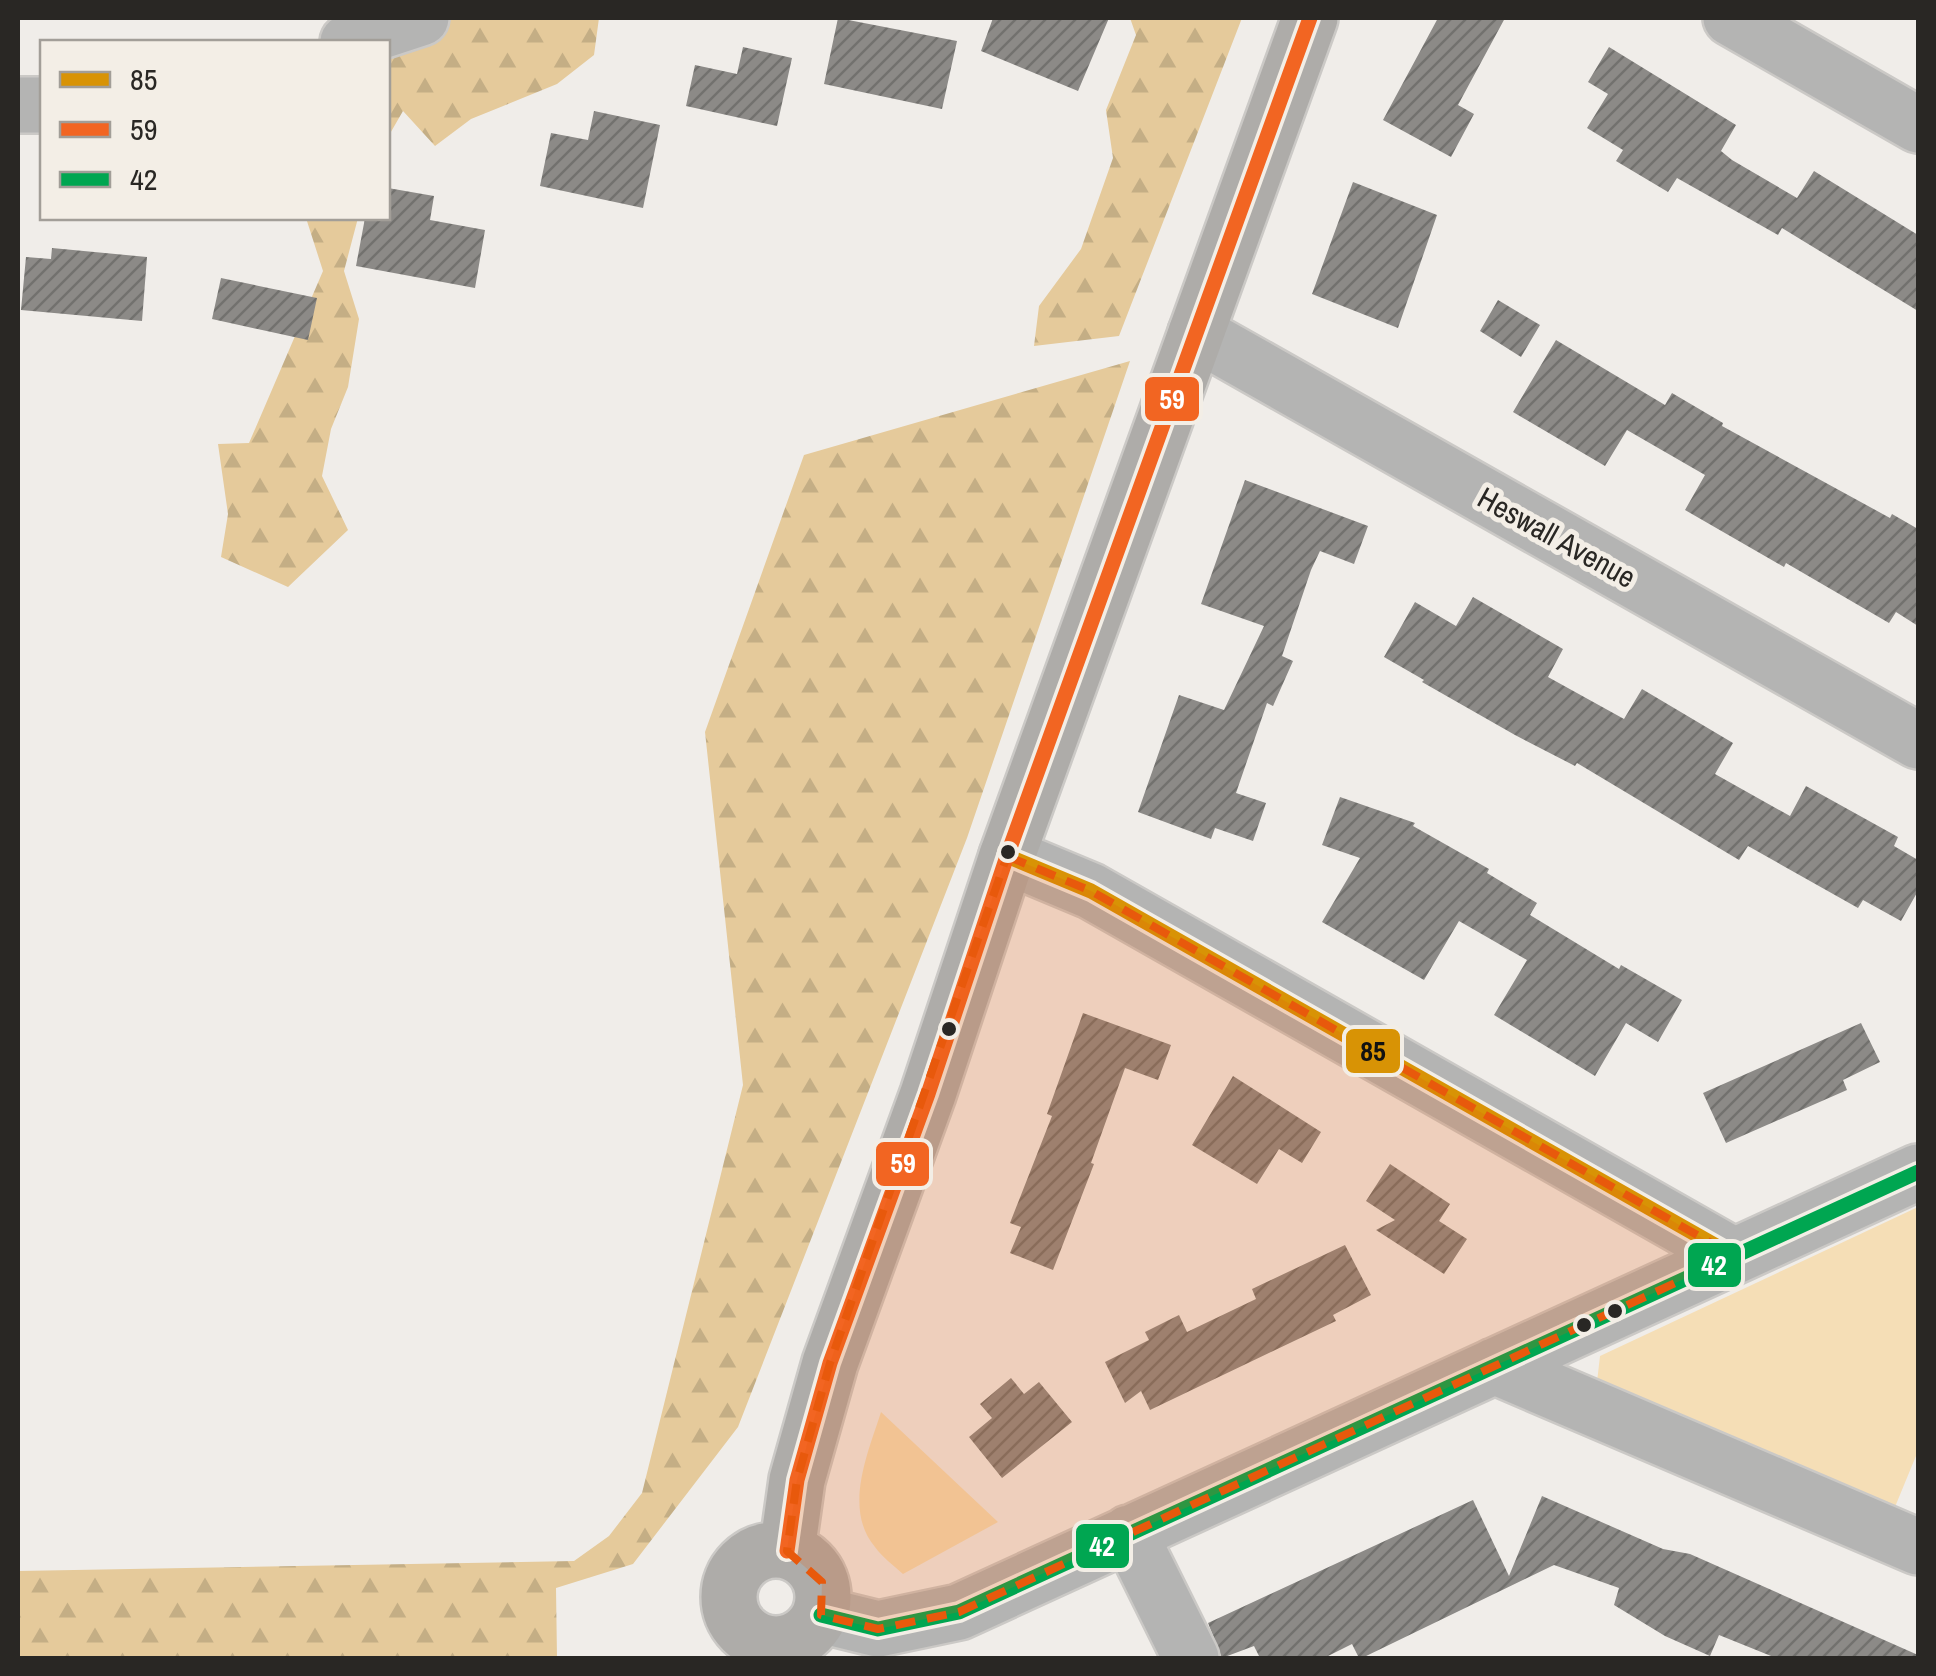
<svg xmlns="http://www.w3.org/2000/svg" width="1936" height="1676" viewBox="0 0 1936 1676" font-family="'Archivo Narrow',sans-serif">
<defs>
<pattern id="forest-firs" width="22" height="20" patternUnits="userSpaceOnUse" patternTransform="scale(2.5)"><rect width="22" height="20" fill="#e5ca9b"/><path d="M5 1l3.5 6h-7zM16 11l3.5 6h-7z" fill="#c4ae85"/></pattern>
<pattern id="building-hatch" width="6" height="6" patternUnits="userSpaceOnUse" patternTransform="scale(2.5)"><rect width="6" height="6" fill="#8c8a87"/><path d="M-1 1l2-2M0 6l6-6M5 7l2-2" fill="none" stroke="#72716e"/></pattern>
</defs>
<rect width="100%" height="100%" fill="#f0ede9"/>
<path fill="#f5deb6" d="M1918,1207V1451L1890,1519L1597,1382L1600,1356Z
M881,1412L998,1522L903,1574C894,1566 882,1557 875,1547C843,1509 868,1453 881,1412Z"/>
<path fill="url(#forest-firs)" d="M356,18H599L594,55L557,84L471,119L435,146L403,111L388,137V42Z
M1130,18H1242L1119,336L1034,346L1039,306L1081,249L1113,158L1106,110L1136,35Z
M306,218H358L344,271L359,319L348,387L331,429L322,476L348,530L288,587L221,557L228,514L218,444L249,443L323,271Z
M1130,361L967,838L738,1427L633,1564L556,1588L557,1658H18V1571L574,1561L609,1536L642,1493L743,1085L705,732L804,455Z"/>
<path fill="url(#building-hatch)" d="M838,18L957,41L942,109L824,84Z
M993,18H1109L1078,91L981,51Z
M1438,18H1505L1458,105L1474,114L1451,157L1383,120Z
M743,47L792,58L777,126L686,106L695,65L737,74Z
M1609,47L1736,125L1721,151L1732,160L1797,198L1814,171L1918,235V311L1782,228L1778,235L1677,178L1668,192L1616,161L1623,150L1587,128L1608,94L1588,82Z
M594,111L660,125L643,208L540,186L551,133L588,140Z
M1353,182L1437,215L1398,328L1312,294Z
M388,188L434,196L430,220L485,230L475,288L356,266L365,218H388Z
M52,248L147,257L142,321L21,310L26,257L51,259Z
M221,278L317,298L308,340L212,319Z
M1498,300L1540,325L1521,357L1480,331Z
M1556,340L1665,405L1672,393L1723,423L1722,426L1890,518L1892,514L1918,529V626L1896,612L1889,623L1786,563L1784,567L1685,510L1705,475L1627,430L1605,466L1513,412Z
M1245,480L1368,526L1354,564L1320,551L1311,570L1282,656L1293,661L1273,706L1267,703L1236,793L1266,803L1253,841L1215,828L1211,839L1138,812L1179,695L1224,710L1264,626L1201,604Z
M1473,597L1563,649L1548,677L1624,719L1642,689L1733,743L1715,774L1790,816L1806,786L1898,837L1894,846L1918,860V891L1901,921L1863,900L1858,908L1748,846L1739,860L1577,763L1575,766L1515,735L1422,682L1424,680L1384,657L1415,602L1456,626Z
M1340,797L1415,823L1413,826L1489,869L1487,873L1537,903L1530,915L1619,969L1621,965L1682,1000L1658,1042L1626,1023L1595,1076L1494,1015L1527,960L1459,921L1424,980L1322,922L1360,858L1322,845Z
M1083,1013L1171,1045L1158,1080L1125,1068L1091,1163L1094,1164L1053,1270L1010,1253L1021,1227L1010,1223L1052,1116L1047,1114Z
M1861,1023L1880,1062L1843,1080L1847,1090L1726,1143L1703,1093Z
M1233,1076L1321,1132L1302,1163L1279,1149L1257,1184L1192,1145Z
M1390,1164L1450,1204L1439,1221L1467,1239L1444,1274L1376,1230L1395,1220L1366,1201Z
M1345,1245L1371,1295L1333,1315L1336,1321L1150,1410L1141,1391L1125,1403L1105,1362L1149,1340L1145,1332L1179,1315L1187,1332L1256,1299L1252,1289Z
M1011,1378L1024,1394L1039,1382L1072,1422L1002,1478L969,1437L992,1418L980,1404Z
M1542,1496L1663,1549L1690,1554L1918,1655V1658H1776L1719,1635L1710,1656L1665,1636L1614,1605L1619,1588L1554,1565L1362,1658H1359L1352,1644L1324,1658H1260L1254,1646L1222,1658L1208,1623L1473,1500L1509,1576Z"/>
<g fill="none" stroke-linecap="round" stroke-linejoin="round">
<defs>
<path id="minor" d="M1731,18L1918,125
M348,42L421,18
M18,105H42
M1196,333L1918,741
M1007,856L1091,891L1734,1256
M1494,1366L1918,1547
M1129,1533L1191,1658
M821,1615L878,1629L959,1612L1918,1172"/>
<path id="major" d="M729 1597a47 47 0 1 1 94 0a47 47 0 1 1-94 0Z
M787,1551L797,1480L830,1363L928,1094L1007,856L1310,18"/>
</defs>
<use href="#minor" stroke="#cbc9c6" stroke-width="60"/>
<use href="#major" stroke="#cbc9c6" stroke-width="60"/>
<use href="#minor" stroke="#b4b4b3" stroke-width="55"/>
<use href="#major" stroke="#aeaca9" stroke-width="55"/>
<defs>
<path id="bus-1" d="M1007,856L1091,891L1734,1256"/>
<path id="bus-2" d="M787,1551L797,1480L830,1363L928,1094L1007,856L1310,18"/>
<path id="bus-3" d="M821,1615L878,1629L959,1612L1918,1172"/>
</defs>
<use href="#bus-1" stroke="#f3eee6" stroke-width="22"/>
<use href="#bus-2" stroke="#f3eee6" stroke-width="22"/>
<use href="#bus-3" stroke="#f3eee6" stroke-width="22"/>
<use href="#bus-1" stroke="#d89305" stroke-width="15"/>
<use href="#bus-2" stroke="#f26522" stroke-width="15"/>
<use href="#bus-3" stroke="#00a651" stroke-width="15"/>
</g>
<path fill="#e8590c" fill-opacity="0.2" stroke="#e8590c" stroke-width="8" stroke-dasharray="20 12" stroke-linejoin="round" d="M1007,856L1091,891L1734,1256L959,1612L878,1629L821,1615L822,1582L787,1551L797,1480L830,1363Z"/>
<g fill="#292724" stroke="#f3eee6" stroke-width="4">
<circle cx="1008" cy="852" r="9"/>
<circle cx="949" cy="1029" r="9"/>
<circle cx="1615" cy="1311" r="9"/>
<circle cx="1584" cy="1325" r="9"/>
</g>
<g text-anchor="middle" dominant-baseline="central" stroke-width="10" stroke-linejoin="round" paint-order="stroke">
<g font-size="30" fill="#292724" stroke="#f3eee6">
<text transform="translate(1557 537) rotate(29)">Heswall Avenue</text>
</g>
</g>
<g stroke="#f3eee6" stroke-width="4">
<rect x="1143" y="375" width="58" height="48" rx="10" fill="#f26522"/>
<rect x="1344" y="1027" width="58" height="48" rx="10" fill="#d89305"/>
<rect x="874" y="1140" width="57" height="48" rx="10" fill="#f26522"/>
<rect x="1686" y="1241" width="57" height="48" rx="10" fill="#00a651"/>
<rect x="1074" y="1522" width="57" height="48" rx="10" fill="#00a651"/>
</g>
<g font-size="28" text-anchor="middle" font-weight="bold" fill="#fff">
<text x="1172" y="409">59</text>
<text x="903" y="1173">59</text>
<text x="1714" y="1275">42</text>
<text x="1102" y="1556">42</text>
</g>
<g font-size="28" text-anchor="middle" font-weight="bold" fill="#111">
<text x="1373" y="1061">85</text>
</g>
<rect width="1936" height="1676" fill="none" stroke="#292724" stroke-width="40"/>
<rect x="40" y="40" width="350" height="180" fill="#f3eee6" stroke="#a29e98" stroke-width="2.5"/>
<rect x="60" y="72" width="50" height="15" fill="#d89305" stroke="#a29e98" stroke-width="2.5"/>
<text x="130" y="90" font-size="30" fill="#292724">85</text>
<rect x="60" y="122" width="50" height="15" fill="#f26522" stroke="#a29e98" stroke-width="2.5"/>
<text x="130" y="140" font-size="30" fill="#292724">59</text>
<rect x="60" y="172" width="50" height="15" fill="#00a651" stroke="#a29e98" stroke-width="2.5"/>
<text x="130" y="190" font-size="30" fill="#292724">42</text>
</svg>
